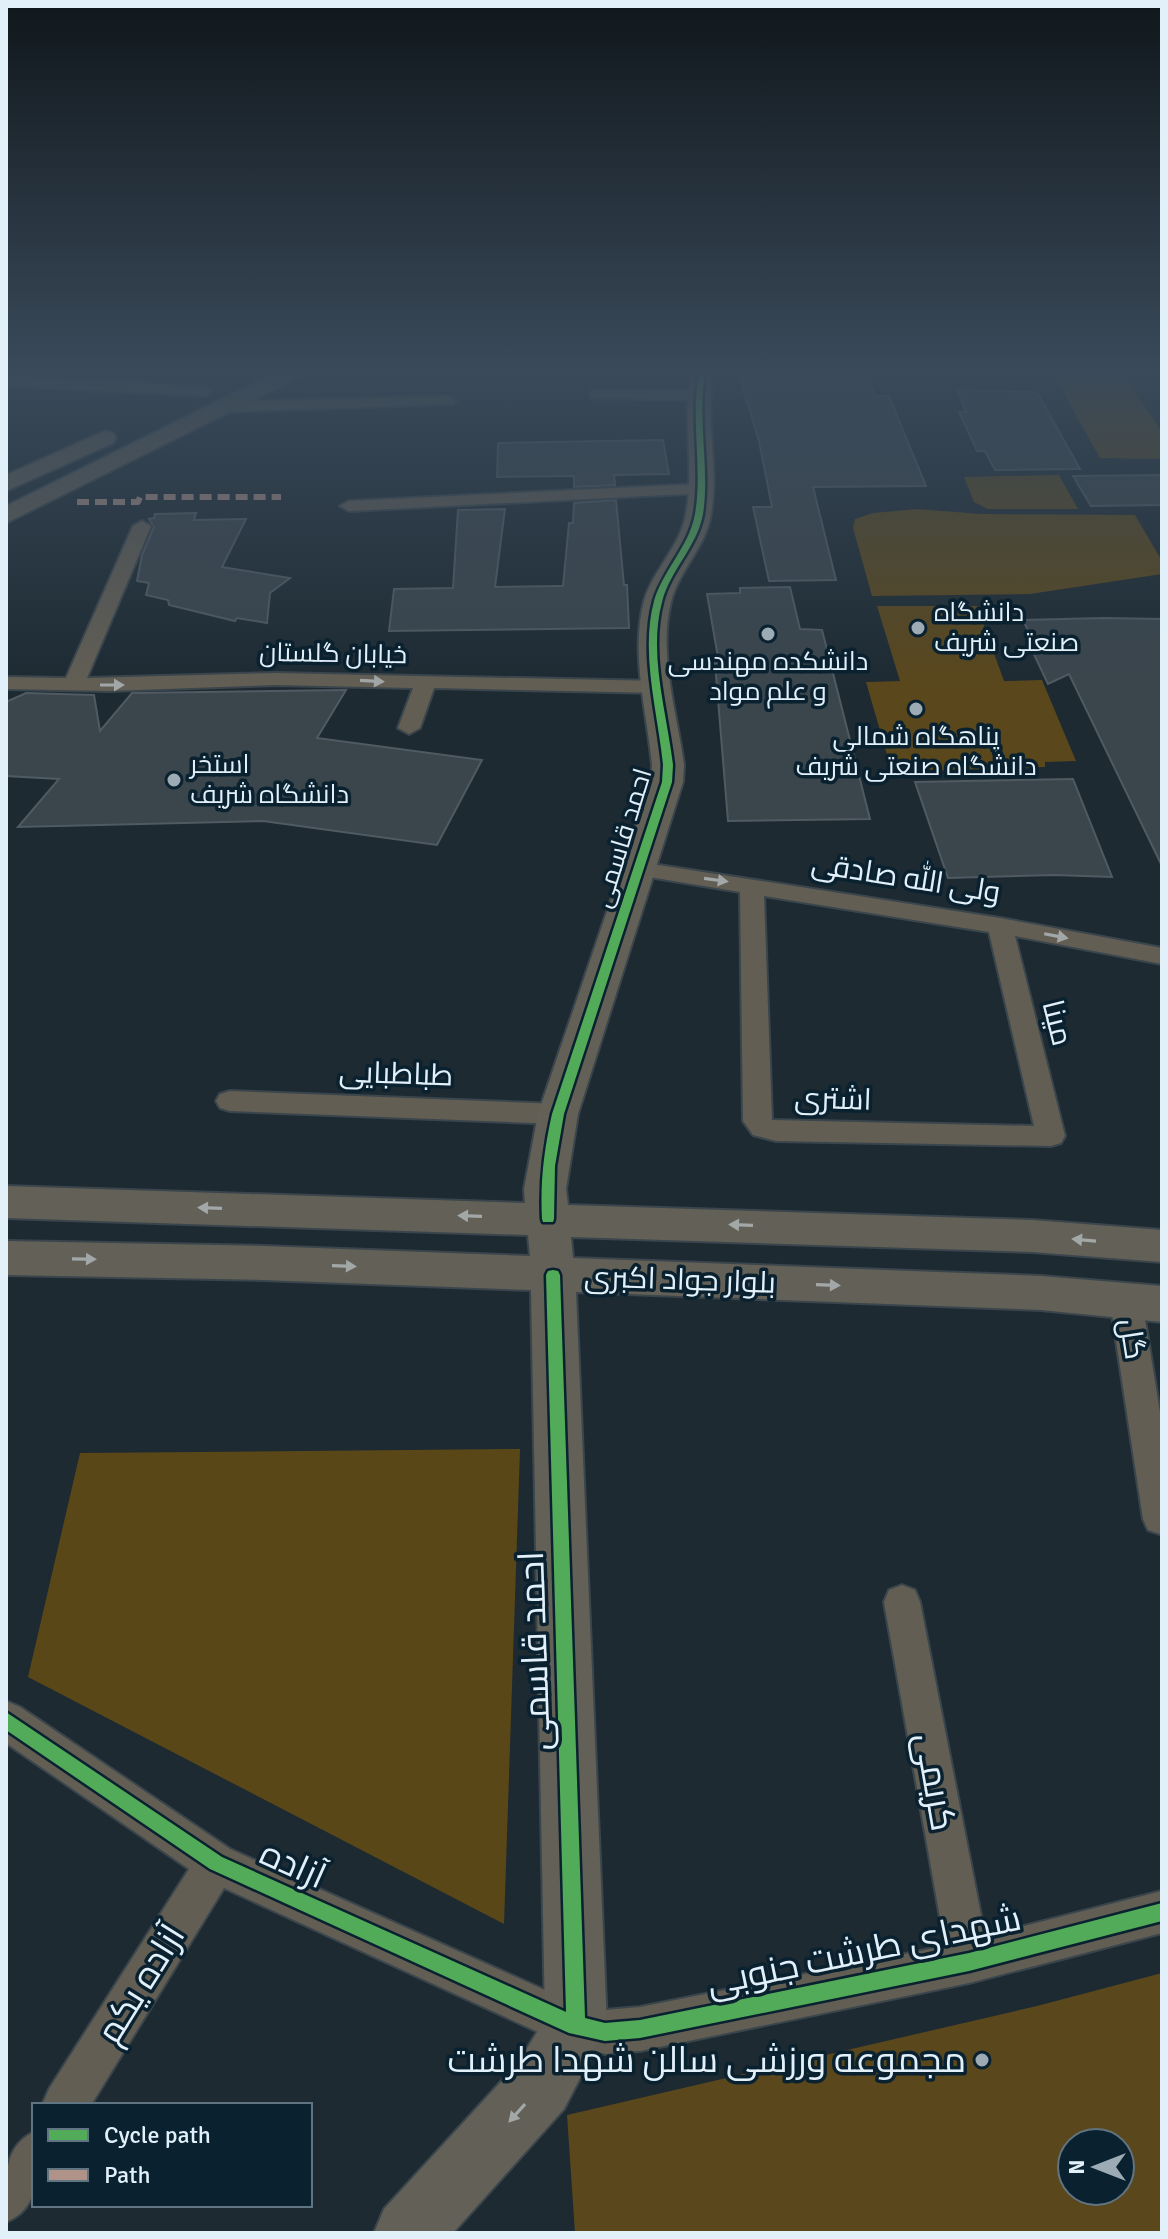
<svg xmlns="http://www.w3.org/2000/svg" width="1168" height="2239" viewBox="0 0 1168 2239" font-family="Signika,Cairo,sans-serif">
<rect width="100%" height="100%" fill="#1d2a32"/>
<path fill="#5a471c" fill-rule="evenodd" d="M1053,374H1123L1162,432V459L1100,458Z
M1059,475L1078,509H988L974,502L964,477Z
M917,509L981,514L1135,515L1162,561V574L1030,594L872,596L853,528L855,519L873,513Z
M877,606H977L1004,681L1042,680L1076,761L1045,762V767L892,772L866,682L900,681Z
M1162,1973V2233H575L567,2115L1037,2006ZM1120,2143V2191H1072V2143Z"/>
<path fill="#5a4718" d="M520,1449L504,1924L28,1677L80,1453Z"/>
<path fill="#3a454c" stroke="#505a62" stroke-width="2" d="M740,378H868L875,396H889L926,486L813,487L836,580L769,581L753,507H772L759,441Z
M957,390L1037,392L1080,469L995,470L985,451H977L959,412H966Z
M663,440L669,474L614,475L615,485L574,487V476L497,477L498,443Z
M1162,475V505L1091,506L1073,476Z
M616,500L624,585H627L629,628L389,631L394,589L453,588L458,510L505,509L495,587L558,586H563L569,523H573L574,503Z
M196,513L194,520L246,519L222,567L290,578L270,593L267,623L237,618L235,621L169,605L168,600L146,595L149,583L137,581L142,555L154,527L149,519L154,518L155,514Z
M790,587L800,629L822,630L870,819L728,821L715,663H719L707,594L740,593V588Z
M1104,618L1162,619V866L1069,674L1048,684L1030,646L1036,647L1023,620Z
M346,690L317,738L482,760L437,845L263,821L18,827L59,779L6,776V702L26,693L94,695L100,731L132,693Z
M1073,779L1112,877L1054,875L948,878L915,782Z"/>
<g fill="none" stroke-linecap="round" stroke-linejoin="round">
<defs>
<path id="street" d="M6,376L205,386L213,391L205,396L6,386Z
M595,390H697L705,395L697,400L590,398V392Z
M448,396L456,401L453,404L224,412L216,407L224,402Z
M699,484L705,485L707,489L705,493L349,511L340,506L349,501Z
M142,521L151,526L87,678L277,673L658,681L668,687L658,693L434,688L420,728L409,734L398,728L413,688L277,685L109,691L6,689V677L66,678L133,526Z
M639,862L1000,918L1162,948V964L1015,936L1065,1136L1061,1143L1051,1146L776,1141L753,1135L743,1121L740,892L631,874L627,869L631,864ZM764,896L989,932L1034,1126L772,1120Z
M230,1091L558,1104L568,1107L572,1114L568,1121L558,1124L230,1111L220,1108L216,1101L220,1094Z
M1126,1289L1137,1292L1142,1301L1162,1425L1160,1534L1148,1530L1143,1519L1110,1301L1115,1292Z
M902,1585L915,1590L920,1602L985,1936L1162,1891V1933L969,1983L640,2051L605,2054L560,2042L224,1888L91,2105H42L49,2089L189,1869L6,1743V1701L20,1707L230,1849L578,2005L605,2010L640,2007L945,1946L884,1602L889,1590Z
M34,2132C34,2168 45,2206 6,2222C6,2186 0,2148 34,2132Z"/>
<path id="secondary" d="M272,374H299L296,379L6,523V506Z
M691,374H713C705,421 719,467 711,514C706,547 679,570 671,602C658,654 677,713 684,765L683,782L578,1114L566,1189L568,1205L1032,1220L1162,1230V1262L1032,1252L571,1237L573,1258L1041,1276L1162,1286V1322L1041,1310L576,1292L607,2026L564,2109L453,2233H374L384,2209L518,2063L545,2019L531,1290L263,1280L6,1275V1241L263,1246L530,1256L528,1235L6,1218V1186L525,1203L524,1189L538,1114L651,782L652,765C647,713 630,653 644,601C653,570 680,547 686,514C695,467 682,421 691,374Z
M105,431L113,433L116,438L113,443L6,491V475Z"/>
</defs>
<use href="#street" stroke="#3a454c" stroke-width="4"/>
<use href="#secondary" stroke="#3a454c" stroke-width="4"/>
<use href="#street" fill="#625e54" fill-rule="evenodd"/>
<use href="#secondary" fill="#636057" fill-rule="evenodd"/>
<path stroke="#af9288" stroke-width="6" stroke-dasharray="12 6" stroke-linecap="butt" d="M77,502H138L140,497H281"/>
<defs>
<path id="cycleway" d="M699,374H705C697,421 710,467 703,514C697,547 670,570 662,602C648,654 667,713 673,765L672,782L564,1114L555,1166L554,1219L553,1222H543L542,1219C540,1183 544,1149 552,1114L662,782L663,765C658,713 640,654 654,601C663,570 689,547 695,514C703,467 690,420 699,374Z
M553,1270L558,1271L560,1275L585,2018L605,2023L640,2020L969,1953L1162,1903V1921L969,1971L640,2038L605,2041L569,2033L210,1869L6,1730V1712L222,1857L566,2012L546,1275L548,1271Z"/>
</defs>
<use href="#cycleway" stroke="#0a2130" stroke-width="5"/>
<use href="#cycleway" fill="#51ab58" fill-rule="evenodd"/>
</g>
<defs><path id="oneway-solid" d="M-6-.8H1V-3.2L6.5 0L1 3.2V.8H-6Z" transform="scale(2)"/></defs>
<g fill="#a2a7a7">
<use href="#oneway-solid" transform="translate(372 681) rotate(3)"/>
<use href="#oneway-solid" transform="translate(112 685)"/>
<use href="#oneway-solid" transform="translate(716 880) rotate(8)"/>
<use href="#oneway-solid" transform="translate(1056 936) rotate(11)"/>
</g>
<g fill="#a2a8a8">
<use href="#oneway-solid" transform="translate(210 1208) rotate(-178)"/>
<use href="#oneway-solid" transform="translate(470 1216) rotate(-178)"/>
<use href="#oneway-solid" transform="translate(741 1225) rotate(-178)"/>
<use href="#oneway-solid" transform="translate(1084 1240) rotate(-175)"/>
<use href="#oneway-solid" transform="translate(84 1259) rotate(1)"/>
<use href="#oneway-solid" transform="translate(344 1266) rotate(2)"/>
<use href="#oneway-solid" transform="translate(828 1285) rotate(2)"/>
<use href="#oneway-solid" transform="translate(517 2113) rotate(132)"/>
</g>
<linearGradient id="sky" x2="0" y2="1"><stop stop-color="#10171c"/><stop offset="0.54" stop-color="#3a4a5a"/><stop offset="1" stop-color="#3a4a5a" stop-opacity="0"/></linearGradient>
<rect width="1168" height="687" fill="url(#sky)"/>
<g fill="#9dabb4" stroke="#0a2130" stroke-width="3">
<circle cx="918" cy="628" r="8"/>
<circle cx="768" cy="634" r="8"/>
<circle cx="916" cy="709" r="8"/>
<circle cx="174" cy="780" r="8"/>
<circle cx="982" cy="2060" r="8"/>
</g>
<g text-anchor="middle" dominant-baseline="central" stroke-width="7" stroke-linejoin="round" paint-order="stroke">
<g font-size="26" fill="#e2f0fa" stroke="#0a2130" text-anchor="start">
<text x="934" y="613">دانشگاه<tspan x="934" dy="30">صنعتی شریف</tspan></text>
<text x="768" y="662" text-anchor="middle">دانشکده مهندسی<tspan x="768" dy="30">و علم مواد</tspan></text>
<text x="916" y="737" text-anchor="middle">پناهگاه شمالی<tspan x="916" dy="30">دانشگاه صنعتی شریف</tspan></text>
<text x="190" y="765">استخر<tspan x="190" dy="30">دانشگاه شریف</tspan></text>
</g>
<g font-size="26" fill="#e2f0fa" stroke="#0a2130">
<text transform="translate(333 654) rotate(1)">خیابان گلستان</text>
<text transform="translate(623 838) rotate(-73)">احمد قاسمی</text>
</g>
<g font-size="30" fill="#e2f0fa" stroke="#0a2130">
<text transform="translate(906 878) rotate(9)">ولی الله صادقی</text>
<text transform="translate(1057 1023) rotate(76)">مینا</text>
<text transform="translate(396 1074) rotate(2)">طباطبایی</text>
<text transform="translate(833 1099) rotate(2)">اشتری</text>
<text transform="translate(680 1280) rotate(2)">بلوار جواد اکبری</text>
<text transform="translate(1132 1339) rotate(81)">گل</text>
</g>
<g font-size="36" fill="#e2f0fa" stroke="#0a2130">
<text transform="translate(535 1651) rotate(-92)">احمد قاسمی</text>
<text transform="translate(935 1782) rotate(80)">کریمی</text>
<text transform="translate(293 1865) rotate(24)">آزاده</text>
<text transform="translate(864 1951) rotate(-12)">شهدای طرشت جنوبی</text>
<text transform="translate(141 1984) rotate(-58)">آزاده یکم</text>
</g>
<g font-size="36" fill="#e2f0fa" stroke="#0a2130" text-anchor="end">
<text x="966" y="2060">مجموعه ورزشی سالن شهدا طرشت</text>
</g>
</g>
<rect width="1168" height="2239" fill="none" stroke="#e2f0fa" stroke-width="16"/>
<rect x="32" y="2103" width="280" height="104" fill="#0a2130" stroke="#607481" stroke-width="2"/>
<rect x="48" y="2129" width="40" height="12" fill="#51ab58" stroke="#607481" stroke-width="2"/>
<text x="104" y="2143" font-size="24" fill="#e2f0fa">Cycle path</text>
<rect x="48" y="2169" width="40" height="12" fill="#af9288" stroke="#607481" stroke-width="2"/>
<text x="104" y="2183" font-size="24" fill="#e2f0fa">Path</text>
<g transform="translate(1096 2167) rotate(270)"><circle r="38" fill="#0a2130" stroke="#607481" stroke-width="2"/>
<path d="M0-6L14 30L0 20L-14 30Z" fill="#9dabb4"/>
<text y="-12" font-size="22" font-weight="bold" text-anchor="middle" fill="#e2f0fa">N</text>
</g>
</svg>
